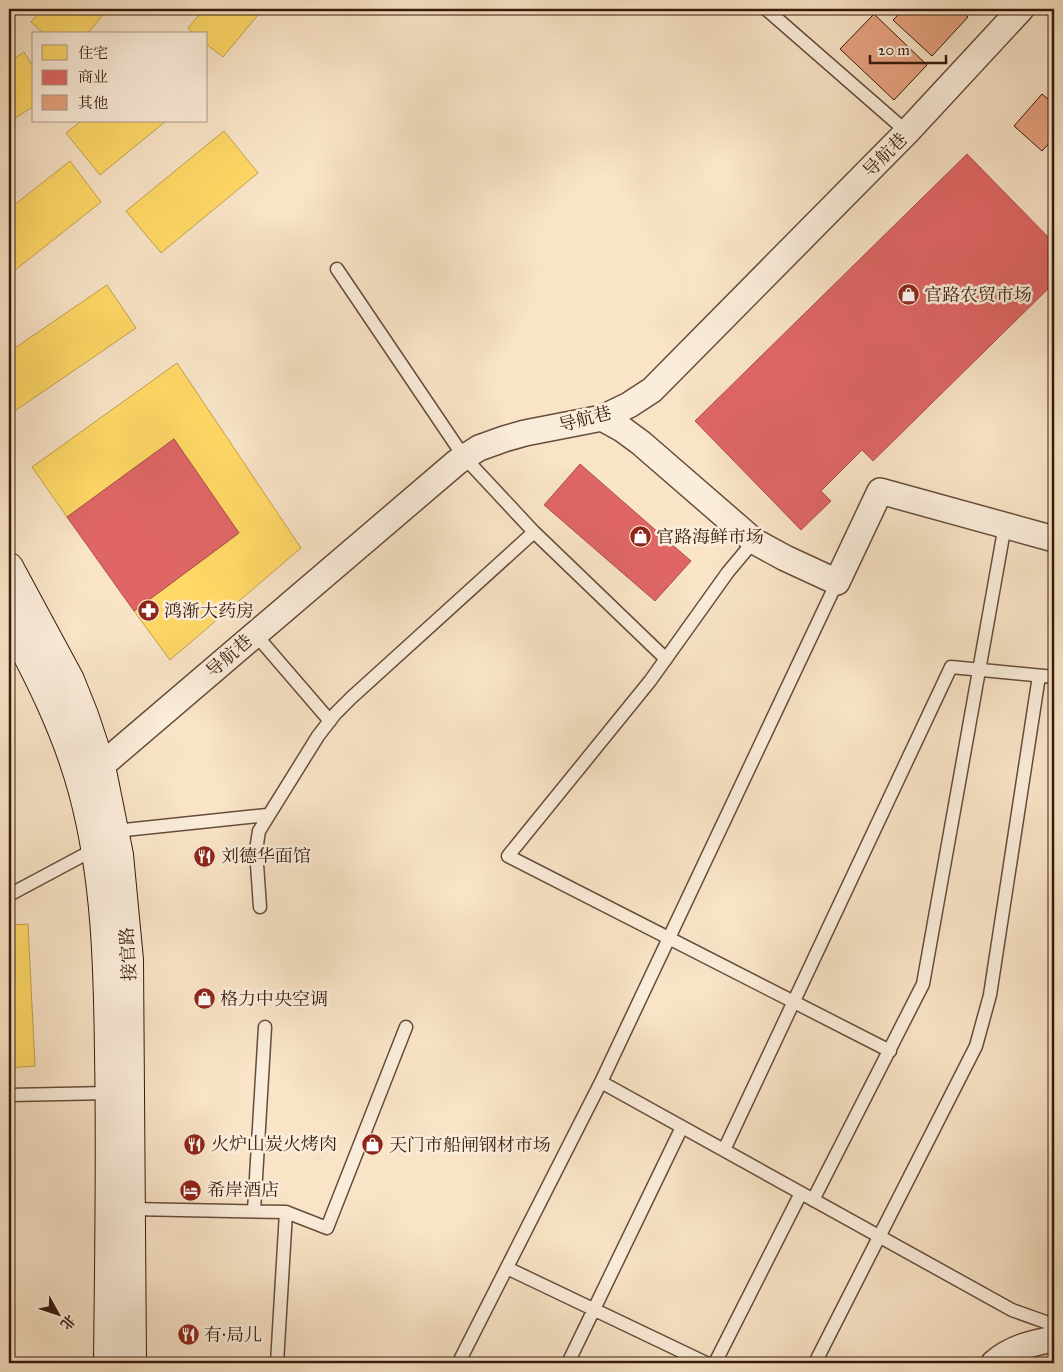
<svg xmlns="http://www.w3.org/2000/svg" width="1063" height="1372" viewBox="0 0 1063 1372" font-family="'IM FELL Great Primer','Noto Serif SC',serif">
<rect width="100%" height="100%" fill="#f9e4c7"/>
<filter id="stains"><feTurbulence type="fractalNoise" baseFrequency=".004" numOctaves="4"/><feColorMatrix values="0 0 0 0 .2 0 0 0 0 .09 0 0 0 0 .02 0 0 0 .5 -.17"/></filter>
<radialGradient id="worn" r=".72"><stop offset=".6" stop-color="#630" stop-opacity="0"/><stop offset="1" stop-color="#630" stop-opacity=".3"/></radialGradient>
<path fill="#ffd966" stroke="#c3a04b" d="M43,9H108L87,34H44L31,22Z
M204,9H263L223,57L206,44V34H194L188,28Z
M24,52L34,68V106L9,122V62Z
M81,121H166L100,175L66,133Z
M224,131L258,173L161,253L126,211Z
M70,161L101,202L9,275V209Z
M107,285L136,328L9,415V352Z
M177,363L301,548L170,660L134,611L239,533L174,439L67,517L32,467Z
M28,924L35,1066L9,1068V925Z"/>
<path fill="#e06666" stroke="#ad4f4b" d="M967,154L1054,243V283L873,461L862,450L821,491L831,501L801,530L695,421Z
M174,439L239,533L134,611L67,517Z
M580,464L691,561L655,601L544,505Z"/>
<path fill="#e7a380" stroke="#361a0c" d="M904,9H958L968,17L932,56L893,20Z
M874,14L927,65L894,100L840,49Z
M1042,94L1054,104V138L1042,151L1014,126Z"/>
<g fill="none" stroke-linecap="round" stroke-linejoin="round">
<defs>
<path id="service" d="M766,9L907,132
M534,532L666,659
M754,541L728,572L650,681L508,856L890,1051
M837,582L601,1082L1012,1310L1054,1325
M255,634L330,721
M115,831L267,815
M9,895L95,849
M260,907L256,850L259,831L318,736L335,714L351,698L534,532L464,457L337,269
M9,1095L110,1093
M724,1150L951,667L1054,677
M813,1200L923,984L1005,525
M132,1209L286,1212L277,1363
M254,1211L265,1027
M286,1212L327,1228L406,1027
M507,1268L706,1363
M461,1358L601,1082
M568,1363L682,1127
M715,1363L801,1193
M815,1363L976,1046L990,995L1039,676"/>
<path id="minor" d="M602,418L622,429L641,443L754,541L785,558L837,582L880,491L1054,539
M101,766L457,462L479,448L504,439L525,433L602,418L629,405L652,390L907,132L1021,9
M994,1363C1011,1348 1032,1343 1054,1339"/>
<path id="secondary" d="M9,567L70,680L84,715L101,766L119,855L129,960L132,1363
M9,621C39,676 67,732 83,792C106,878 108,966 109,1054C111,1157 109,1260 108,1363"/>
</defs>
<use href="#service" stroke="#674c3b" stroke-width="15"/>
<use href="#minor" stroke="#674c3b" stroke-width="28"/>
<use href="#secondary" stroke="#361a0c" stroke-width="30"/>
<use href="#service" stroke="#fbeddb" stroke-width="12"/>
<use href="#minor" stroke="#fbeddb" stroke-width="25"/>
<use href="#secondary" stroke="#fbeddb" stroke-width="28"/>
</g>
<defs>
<symbol id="shop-disc" viewBox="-11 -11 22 22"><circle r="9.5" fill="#8f2418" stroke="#fbeddb"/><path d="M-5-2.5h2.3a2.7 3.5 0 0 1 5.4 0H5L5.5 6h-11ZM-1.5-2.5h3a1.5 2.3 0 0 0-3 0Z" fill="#fff"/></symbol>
<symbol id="pharmacy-disc" viewBox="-11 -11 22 22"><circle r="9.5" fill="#8f2418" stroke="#fbeddb"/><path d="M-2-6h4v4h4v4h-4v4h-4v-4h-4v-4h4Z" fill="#fff"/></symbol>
<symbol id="restaurant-disc" viewBox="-11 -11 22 22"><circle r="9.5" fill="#8f2418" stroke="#fbeddb"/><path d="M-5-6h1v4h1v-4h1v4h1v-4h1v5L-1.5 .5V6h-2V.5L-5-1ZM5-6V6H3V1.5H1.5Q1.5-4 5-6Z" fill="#fff"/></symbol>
<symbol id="hotel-disc" viewBox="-11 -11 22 22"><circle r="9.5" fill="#8f2418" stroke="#fbeddb"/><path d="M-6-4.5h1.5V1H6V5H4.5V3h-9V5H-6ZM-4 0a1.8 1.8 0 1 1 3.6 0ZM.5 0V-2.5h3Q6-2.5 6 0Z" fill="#fff"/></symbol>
</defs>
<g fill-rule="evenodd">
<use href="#shop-disc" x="896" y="282" width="25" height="25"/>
<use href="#shop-disc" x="628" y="524" width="25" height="25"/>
<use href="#pharmacy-disc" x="136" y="598" width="25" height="25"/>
<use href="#restaurant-disc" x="192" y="844" width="25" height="25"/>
<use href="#shop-disc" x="192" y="986" width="25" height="25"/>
<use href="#restaurant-disc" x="182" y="1132" width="25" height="25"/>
<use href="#shop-disc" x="360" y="1132" width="25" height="25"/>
<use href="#hotel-disc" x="178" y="1178" width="25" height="25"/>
<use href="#restaurant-disc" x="176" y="1322" width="25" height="25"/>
</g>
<g text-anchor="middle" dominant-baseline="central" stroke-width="5" stroke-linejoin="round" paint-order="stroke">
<g font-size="18" fill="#361a0c" stroke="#fbeddb">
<text transform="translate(885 155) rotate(-45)">导航巷</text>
<text transform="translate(585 419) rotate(-15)">导航巷</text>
<text transform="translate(229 656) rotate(-41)">导航巷</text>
<text transform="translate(128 954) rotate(-93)">接官路</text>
</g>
<g font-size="18" fill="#361a0c" stroke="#fbeddb" text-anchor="start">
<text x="924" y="295">官路农贸市场</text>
<text x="656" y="537">官路海鲜市场</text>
<text x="164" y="611">鸿渐大药房</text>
<text x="221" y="856">刘德华面馆</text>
<text x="220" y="999">格力中央空调</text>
<text x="211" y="1144">火炉山炭火烤肉</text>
<text x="389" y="1145">天门市船闸钢材市场</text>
<text x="207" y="1190">希岸酒店</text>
<text x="204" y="1335">有·局儿</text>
</g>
</g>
<rect width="1063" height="1372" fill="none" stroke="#f9e4c7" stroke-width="30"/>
<rect x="10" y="10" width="1043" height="1352" fill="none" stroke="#361a0c" stroke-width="2.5"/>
<rect x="15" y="15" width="1033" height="1342" fill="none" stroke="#361a0c"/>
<rect x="32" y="32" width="175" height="90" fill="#fbeddb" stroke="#ac9988"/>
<rect x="42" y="45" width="25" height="15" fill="#ffd966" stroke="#ac9988"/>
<text x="78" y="58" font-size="15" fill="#361a0c">住宅</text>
<rect x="42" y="70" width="25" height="15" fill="#e06666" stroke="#ac9988"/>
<text x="78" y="82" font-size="15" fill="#361a0c">商业</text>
<rect x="42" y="95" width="25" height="15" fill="#e7a380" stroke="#ac9988"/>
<text x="78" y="108" font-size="15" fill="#361a0c">其他</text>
<g transform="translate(58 1314) rotate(130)" stroke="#fbeddb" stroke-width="4" paint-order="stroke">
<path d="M0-4L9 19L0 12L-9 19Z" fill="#361a0c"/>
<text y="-8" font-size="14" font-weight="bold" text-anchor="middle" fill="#361a0c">北</text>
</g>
<path d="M870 55v8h76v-8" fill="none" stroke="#361a0c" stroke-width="2.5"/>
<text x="878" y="55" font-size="15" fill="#361a0c" stroke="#fbeddb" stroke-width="4" paint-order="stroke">20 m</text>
<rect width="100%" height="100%" filter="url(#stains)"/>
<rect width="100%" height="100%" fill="url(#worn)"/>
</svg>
